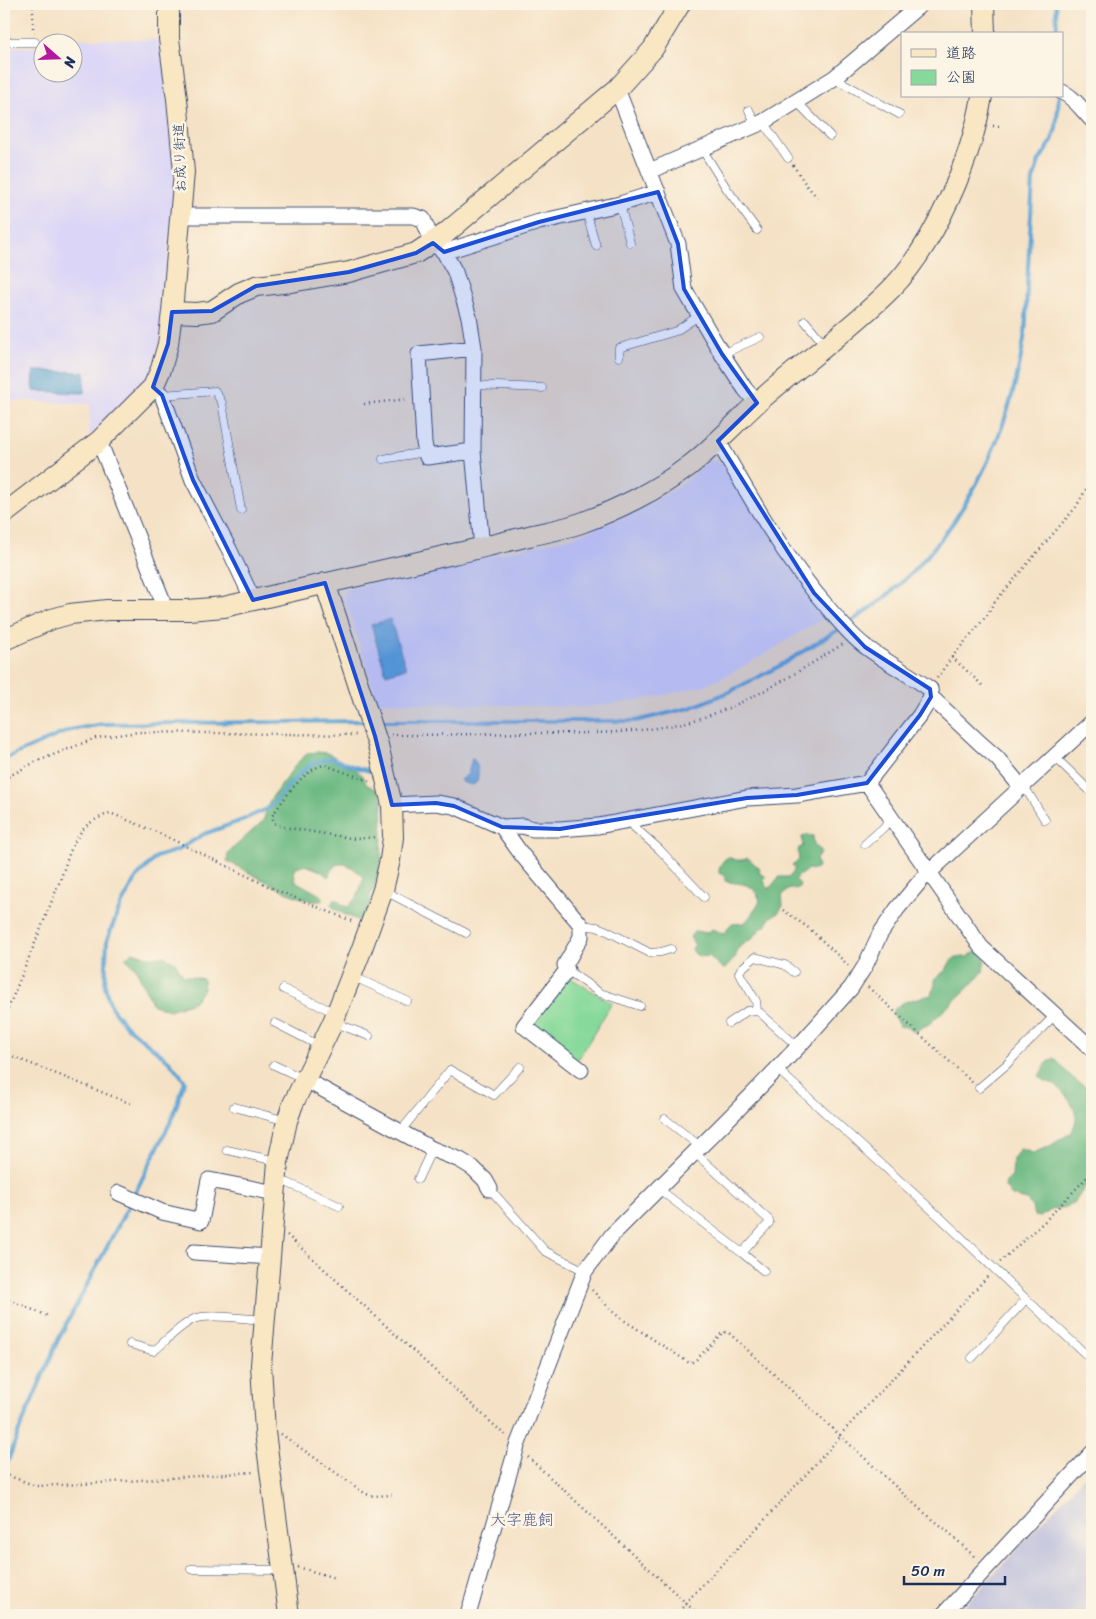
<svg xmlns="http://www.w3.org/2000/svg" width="1096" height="1619" viewBox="0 0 1096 1619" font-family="Sriracha,'Klee One',sans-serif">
<rect width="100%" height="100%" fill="#fcf5e5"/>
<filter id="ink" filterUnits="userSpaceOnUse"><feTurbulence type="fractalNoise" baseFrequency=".02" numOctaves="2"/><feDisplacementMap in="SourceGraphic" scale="10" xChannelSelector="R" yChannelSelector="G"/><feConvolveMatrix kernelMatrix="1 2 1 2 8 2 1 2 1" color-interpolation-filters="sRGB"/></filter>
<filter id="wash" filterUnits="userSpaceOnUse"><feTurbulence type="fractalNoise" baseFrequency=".0096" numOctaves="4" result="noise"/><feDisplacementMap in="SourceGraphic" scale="20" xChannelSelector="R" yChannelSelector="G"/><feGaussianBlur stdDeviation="1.12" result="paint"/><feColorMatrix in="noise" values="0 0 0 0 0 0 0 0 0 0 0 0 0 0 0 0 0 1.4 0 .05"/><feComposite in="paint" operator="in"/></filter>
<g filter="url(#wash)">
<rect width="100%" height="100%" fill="#f5e2c6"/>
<path fill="#dbd6f7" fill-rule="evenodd" d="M37,38L162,40L175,176L161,337L151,375L106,423L89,436L90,404L4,400V46L37,47ZM42,42H72V72H42Z
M710,460L723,464L828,615L770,651L726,676L702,686L656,697L621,703L584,707L378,702L344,597L348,589L576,536L640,510L684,483Z"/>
<path fill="#c1c2dd" d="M1092,1468V1615H956Z"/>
<path fill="#86d99a" stroke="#50847c" d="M567,976L612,1003L576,1063L529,1026Z"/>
<path fill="#6cb982" stroke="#447470" d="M318,752C336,754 330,755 343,764C358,773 358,767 367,785L378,790L383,800L381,864L374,889L370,896V908L365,923C353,918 341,914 331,905L334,899H337L342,905L348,907L357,897L364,878C355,869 348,861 335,865L328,877L321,871L305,865L294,869L295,881L322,896L323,901H312L290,894L227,861L228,853L263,821L270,800L297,763L308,753Z
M807,835L813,836L814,845L819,849L821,853L816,859L818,868L814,870L808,869L795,879L800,884C798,892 793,887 788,890L782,896L783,906L778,913L770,917L767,925L760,929L753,938L739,947L735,958L725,969L722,968L709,956C702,957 694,957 692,948L695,945L690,937L695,931L707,933L712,929L724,934L731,924L744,923L749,918L760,901C754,881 741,885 725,881V876L719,873C719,865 722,861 728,857C736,861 740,861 748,858L760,869L759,873L765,876L764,882L769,889L779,877H790L795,868L792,865L799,860L798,852L799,848L803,846L802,837Z
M133,952L148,957L163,956L175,962L183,975L203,979L204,989L193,1002L170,1010L153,1005L135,967L125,958Z
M974,952H980L985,958L983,972L968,988L929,1024L913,1032L906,1027L899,1026L892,1013C898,1000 919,999 931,995L935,988V979L946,970L950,962L956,957H968Z
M1054,1058C1066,1070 1074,1084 1092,1088V1183L1084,1188L1075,1202L1066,1207L1051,1210L1040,1217L1034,1216L1032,1207L1027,1200L1012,1196L1005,1187L1006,1181L1012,1177L1013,1159L1020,1149L1033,1153L1050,1146L1072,1132C1073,1129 1075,1124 1076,1120C1077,1107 1063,1090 1053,1084C1047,1081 1043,1081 1039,1076L1046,1064Z"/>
<path fill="#5fa5d5" stroke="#3d6a9a" d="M34,371L85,372L84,393L33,391Z
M390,619L406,668L386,674L371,625Z
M472,758C479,764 479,774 477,782L473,785L464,783L460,780L468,774Z"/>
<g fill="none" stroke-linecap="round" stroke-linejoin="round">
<path stroke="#5fa5d5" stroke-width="4" d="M1056,4L1057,34
M847,624C947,563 1007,453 1024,339C1027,322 1026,304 1027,286C1029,251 1031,215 1033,180L1039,161L1052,141L1056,128L1059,96
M378,721H635L690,708L729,692L776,668L841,628
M4,759L70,730L103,724L363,721
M134,1195L171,1121L185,1081L169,1061L125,1025L111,1007L105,986L107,940L120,907L137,877L156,857L178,850L204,834L240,821L269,808L298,775L311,764L331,758L358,768L370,771
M4,1472L19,1431L58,1340L131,1201"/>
</g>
</g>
<g filter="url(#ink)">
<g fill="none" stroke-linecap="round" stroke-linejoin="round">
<defs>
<path id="lane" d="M4,42H35
M834,78L899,114
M797,102L830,136
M749,110L756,125
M763,122L788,158
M702,149L727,189L757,230
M620,204L630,243
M586,211L596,246
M805,321L826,346
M722,354L760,337
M619,357V348L676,331L700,315
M474,385L542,388
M162,395L215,391L222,403L241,510
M383,459L426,452
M1055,757L1092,793
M1024,786L1045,820
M631,820L634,827L659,849L704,897
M865,844L884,827L890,818
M383,890L466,933
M581,925L597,927L607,931L650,953L661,952L671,949
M567,970L600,993L640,1006
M352,976L407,1001
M283,989L336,1013
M757,1010L756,1001L739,973L741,969L755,957L785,965L794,972
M333,1022L369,1036
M275,1023L320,1046
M729,1023L747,1011L757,1010L798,1047
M274,1065L304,1079
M777,1069L943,1220L1026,1299L1092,1360
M979,1088L1006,1065L1055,1015
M234,1107L287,1121
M665,1119L701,1147
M400,1132L450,1070L494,1095L520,1067
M227,1150L276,1161
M418,1179L432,1149
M278,1181L288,1183L339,1206
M490,1189L545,1251L585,1271
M659,1189L742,1253L769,1223V1220L695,1153
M742,1253L764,1271
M130,1344L154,1351C166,1341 179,1326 194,1319C208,1313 247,1319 264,1320
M972,1358L1026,1299
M191,1569L282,1570"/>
<path id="street" d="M617,89L678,244L684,289L722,354L745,389L757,403
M1062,92C1074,97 1083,111 1092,120
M650,171L763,122L834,78L921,4
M181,216H413L423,219L433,243L444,252L455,272L469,317L474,348L473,451L482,548
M444,252L539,222L620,204L658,192
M153,387L162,395L193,480L229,549L253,600
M99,441L162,599L161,611
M718,441C751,499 785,559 829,609C840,622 852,637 866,647C886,662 909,674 930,689L931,697L981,744L997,758L1022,788
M473,451L427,457L424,443L419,354L474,348
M867,783L981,947L1092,1049
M392,805L436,803L454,806L502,827L523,826L533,829H560L598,826L747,798L797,795L867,783L920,715L931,697
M502,827L522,855L581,925V937L565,965L567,970L524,1026L581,1070
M304,1079L432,1149L460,1160L473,1168L485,1180L490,1189
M119,1193L162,1212L201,1221L209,1180L275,1193
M194,1252L270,1257
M468,1615L517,1446L585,1271L612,1235L749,1098L798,1047L851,988L865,966L880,934L897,909L922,879L1092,722
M943,1615L1092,1453"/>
<path id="secondary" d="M984,4L985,34
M172,312L197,313L212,311L239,293L256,286L291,282L349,272L416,253L446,233L617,89L653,49L680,4
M4,514L99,441L153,387L161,369L168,344L172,312L184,172L177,99L169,39V4
M4,640L52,619L70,614L107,610H188L224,607C300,589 376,572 453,554C478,549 503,542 529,536C546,532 564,529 581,523C617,510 659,489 689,466C714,447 734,424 757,403C801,364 850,330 891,289C935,244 972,158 982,96
M289,1615L265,1432L261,1365L278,1162L287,1121L293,1104L333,1022L361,951L383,890L390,860L393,837L392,805L378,745L325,583"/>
</defs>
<use href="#lane" stroke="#3c4a6e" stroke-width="9"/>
<use href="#street" stroke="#3c4a6e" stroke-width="17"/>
<use href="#secondary" stroke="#3c4a6e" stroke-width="22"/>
<path stroke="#3c4a6e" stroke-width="2.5" stroke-dasharray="1 4" stroke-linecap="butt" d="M33,33V4
M993,126H1003
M793,165L807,186L817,197
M364,404L407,399
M952,657L982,685
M937,678L952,657L988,614L993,604L1076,507L1092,479
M391,735C434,735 477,734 520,733C580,733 639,736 698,719C750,703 796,673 843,644
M4,779L35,762L96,738L138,732L358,735
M369,781L325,765C305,767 283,800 272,816L274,823L283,827L356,839L376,837
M783,910L810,929L849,966
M868,987L973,1083
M4,1018C22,975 40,931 57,888C65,870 68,850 79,835C86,823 98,818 110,813L159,833L276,890L354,922
M4,1053L134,1105
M287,1235L506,1436
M1000,1262L1045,1221L1092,1172
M592,1290L611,1310L619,1317L688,1362L691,1363L696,1360L723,1332L729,1333L921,1510L945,1529L976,1558
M4,1298L48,1316
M281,1434L366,1494L373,1496L392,1495
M840,1435L988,1276
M528,1457L699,1615
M4,1474L36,1486L84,1484L254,1472
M298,1567L335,1578
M685,1603L759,1526L841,1436
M675,1615L686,1604"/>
<use href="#lane" stroke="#fff" stroke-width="8"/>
<use href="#street" stroke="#fff" stroke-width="15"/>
<use href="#secondary" stroke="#f9e7c3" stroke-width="20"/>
</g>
</g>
<path fill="#1d4ed8" fill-opacity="0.2" stroke="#1d4ed8" stroke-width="4" stroke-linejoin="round" d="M658,192L678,244L684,289L722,354L757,403L718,441L814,593L865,647L930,689L931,697L920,715L867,783L797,795L747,798L560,829L502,827L454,806L436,803L392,805L375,736L325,583L253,600L193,480L162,395L153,387L168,344L172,312L212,311L256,286L349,272L416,253L433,243L444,252L539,222Z"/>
<g text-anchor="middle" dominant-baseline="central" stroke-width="5" stroke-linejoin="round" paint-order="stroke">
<g font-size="14" fill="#1b2f5e" stroke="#fcf5e5">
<text transform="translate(180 158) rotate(-92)">お成り街道</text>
</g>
<g font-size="16" fill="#545b8d" stroke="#fcf5e5">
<text x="522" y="1519">大字鹿飼</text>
</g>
</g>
<rect width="1096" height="1619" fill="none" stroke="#fcf5e5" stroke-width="20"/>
<rect x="901" y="32" width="162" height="65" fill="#fcf5e5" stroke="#a2a6af"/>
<rect x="911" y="49" width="25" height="8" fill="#f9e7c3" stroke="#a2a6af"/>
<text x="946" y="58" font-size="15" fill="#1b2f5e">道路</text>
<rect x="911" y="70" width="25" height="15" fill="#86d99a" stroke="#a2a6af"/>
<text x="946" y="82" font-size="15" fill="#1b2f5e">公園</text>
<g transform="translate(58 58) rotate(110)"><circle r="24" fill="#fcf5e5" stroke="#a2a6af"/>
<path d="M0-4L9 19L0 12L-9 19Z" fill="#b5179e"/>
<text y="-8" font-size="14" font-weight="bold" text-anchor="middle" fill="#1b2f5e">N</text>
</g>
<path d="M904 1576v8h101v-8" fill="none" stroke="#1b2f5e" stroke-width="2.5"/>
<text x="911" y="1576" font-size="15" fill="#1b2f5e" stroke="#fcf5e5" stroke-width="4" paint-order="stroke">50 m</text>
</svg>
